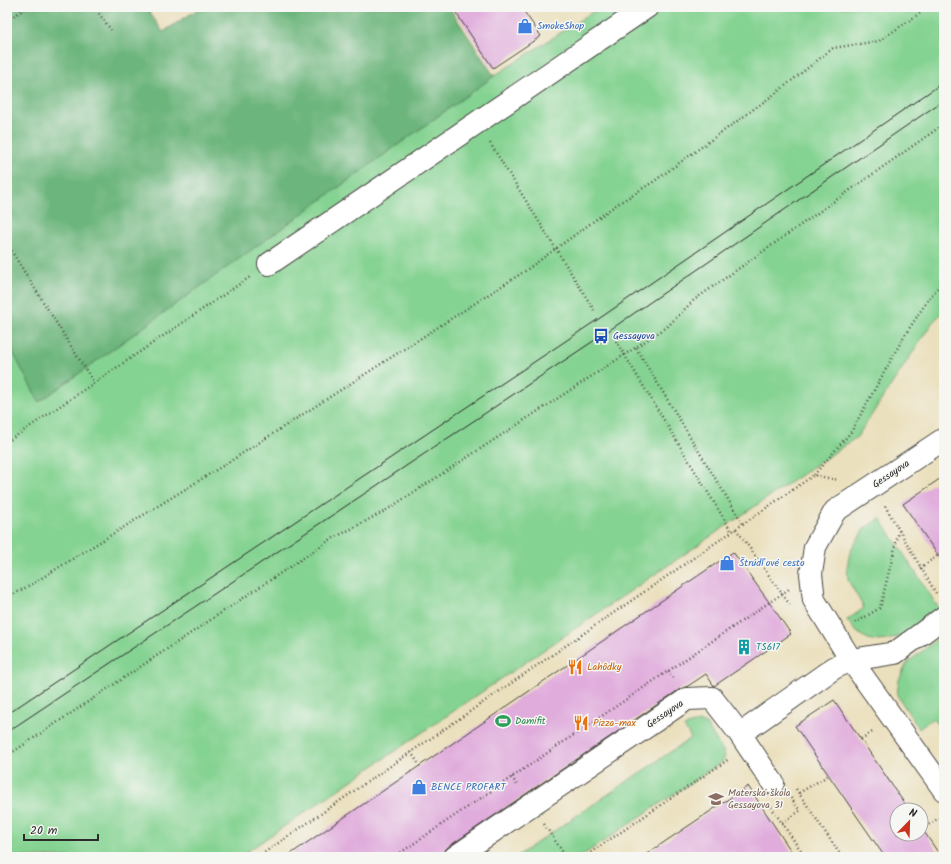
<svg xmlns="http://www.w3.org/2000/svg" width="951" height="864" viewBox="0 0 951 864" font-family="Kalam,sans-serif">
<rect width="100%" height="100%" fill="#f6f6f2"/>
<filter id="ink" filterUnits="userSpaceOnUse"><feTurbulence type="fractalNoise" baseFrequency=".025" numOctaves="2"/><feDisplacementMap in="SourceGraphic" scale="8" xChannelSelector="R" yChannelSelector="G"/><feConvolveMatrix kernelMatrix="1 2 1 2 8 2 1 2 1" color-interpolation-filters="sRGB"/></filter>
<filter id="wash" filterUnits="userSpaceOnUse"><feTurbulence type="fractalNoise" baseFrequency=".012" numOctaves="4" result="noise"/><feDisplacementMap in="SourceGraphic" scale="16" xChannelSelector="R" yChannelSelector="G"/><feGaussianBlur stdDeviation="0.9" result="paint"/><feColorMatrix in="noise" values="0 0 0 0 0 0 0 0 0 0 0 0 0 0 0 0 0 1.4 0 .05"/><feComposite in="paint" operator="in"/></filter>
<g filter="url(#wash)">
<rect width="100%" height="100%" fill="#ebe0bd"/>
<path fill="#85d392" stroke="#587f5e" d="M600,7H944V311L932,323L857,437L239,857H7V341L39,402L494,76Z
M880,518L940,610C918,625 884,656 857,632C853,629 850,624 847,620L864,608L848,580L847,567L850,552L864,529Z
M944,634V733L933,718L919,729L897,695L899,680L907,663Z
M699,722L706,724L723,751L725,757L722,762L580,857H516L691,738L684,727L690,724Z"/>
<path fill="#6cb57c" stroke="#4c7054" d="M7,7H146L163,32L201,7H449L494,76L39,402L7,341Z"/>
<g id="blocks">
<path fill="#e0acdc" d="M452,7H521L541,36L493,68Z
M944,476V564L903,504Z
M733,552L774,609L791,634L714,686L706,674L688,686L680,689L448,847L444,851L436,857H286Z
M834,700L909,810H897V834H921V827L941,857H885L845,799L795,726Z
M748,786L795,857H642Z"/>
</g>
</g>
<g filter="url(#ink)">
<use href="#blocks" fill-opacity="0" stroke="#484641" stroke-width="1"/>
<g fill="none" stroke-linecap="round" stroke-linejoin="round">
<defs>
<path id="minor" d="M269,264L647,7
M944,439L835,511L815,547L811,574L814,600L851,660L944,790
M740,734L773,783
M455,857L687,699L712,698L740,734L834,668L851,660L895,653L944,617"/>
</defs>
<use href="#minor" stroke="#484641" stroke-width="24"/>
<path stroke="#484641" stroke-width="2.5" stroke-dasharray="1 3" stroke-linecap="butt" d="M94,7L111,30
M7,14L11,19
M7,20L28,7
M490,143L594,310
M7,244L94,383
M616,341L732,532
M636,348L743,524
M7,442L250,277
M814,475L851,432L903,338L930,297L944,281
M885,506L937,595
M736,529L790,605
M920,568L944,551
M7,598L32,584L229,462L525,271L616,205L653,182L776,93L833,48L879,41L929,7
M855,623L880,608L899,531
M668,671L675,680
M861,739L874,731
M411,752L420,766
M7,756L330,540L385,511L667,327L694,300L944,124
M512,777L517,785
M796,789L842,857
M799,793L829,775
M771,807L782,823L800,811L791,798
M782,823L805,857
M544,824L566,857
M922,829L939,818
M258,857L743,524L814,475L838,480
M394,857L789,589
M584,857L729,759"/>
<use href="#minor" stroke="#fff" stroke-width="22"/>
<path stroke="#2b2b2b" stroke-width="1" d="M7,714L600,318L944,82
M7,732L601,336L944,100"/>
</g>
</g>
<defs>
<symbol id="shop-bare" viewBox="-9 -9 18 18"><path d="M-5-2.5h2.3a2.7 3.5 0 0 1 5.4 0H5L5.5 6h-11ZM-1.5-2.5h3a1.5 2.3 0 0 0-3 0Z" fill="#3f7fe0" stroke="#f6f6f2" stroke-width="2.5" paint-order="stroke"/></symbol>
<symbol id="bus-bare" viewBox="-9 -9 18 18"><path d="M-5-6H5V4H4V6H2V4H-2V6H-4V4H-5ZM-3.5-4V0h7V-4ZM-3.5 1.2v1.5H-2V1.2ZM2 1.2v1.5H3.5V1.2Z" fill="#1a4fb4" stroke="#f6f6f2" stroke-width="2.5" paint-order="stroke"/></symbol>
<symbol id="building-bare" viewBox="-9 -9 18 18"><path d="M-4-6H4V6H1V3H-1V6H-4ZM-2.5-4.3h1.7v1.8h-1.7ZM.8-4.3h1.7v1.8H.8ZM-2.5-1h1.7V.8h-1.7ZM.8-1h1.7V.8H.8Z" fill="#0f9aa8" stroke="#f6f6f2" stroke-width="2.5" paint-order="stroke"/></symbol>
<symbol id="restaurant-bare" viewBox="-9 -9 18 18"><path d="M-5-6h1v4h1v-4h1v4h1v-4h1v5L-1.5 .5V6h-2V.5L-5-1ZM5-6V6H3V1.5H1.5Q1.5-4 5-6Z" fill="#e8710a" stroke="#f6f6f2" stroke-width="2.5" paint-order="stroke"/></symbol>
<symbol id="stadium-bare" viewBox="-9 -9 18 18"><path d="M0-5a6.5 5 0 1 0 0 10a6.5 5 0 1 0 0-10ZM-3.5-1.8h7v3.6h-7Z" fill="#2e9e5b" stroke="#f6f6f2" stroke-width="2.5" paint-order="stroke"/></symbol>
<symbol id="school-bare" viewBox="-9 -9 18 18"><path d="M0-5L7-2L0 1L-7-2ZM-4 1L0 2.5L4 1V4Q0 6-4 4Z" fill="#8d6e63" stroke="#f6f6f2" stroke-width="2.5" paint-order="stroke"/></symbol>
</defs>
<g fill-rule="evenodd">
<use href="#shop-bare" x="514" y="15" width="22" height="22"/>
<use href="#bus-bare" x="590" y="325" width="22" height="22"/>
<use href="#shop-bare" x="716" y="552" width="22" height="22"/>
<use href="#building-bare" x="733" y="636" width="22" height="22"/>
<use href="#restaurant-bare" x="564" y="656" width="22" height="22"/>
<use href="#stadium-bare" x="492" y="710" width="22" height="22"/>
<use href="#restaurant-bare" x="570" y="712" width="22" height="22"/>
<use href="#shop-bare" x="408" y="776" width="22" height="22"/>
<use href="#school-bare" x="705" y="788" width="22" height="22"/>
</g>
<g text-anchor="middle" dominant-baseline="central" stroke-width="3" stroke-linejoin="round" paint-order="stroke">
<g font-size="10" fill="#366cbe" stroke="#f6f6f2" text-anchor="start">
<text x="537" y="26">SmokeShop</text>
<text x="739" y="563">Štrúdľové cesto</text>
<text x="431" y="787">BENCE PROFART</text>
</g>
<g font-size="10" fill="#164399" stroke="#f6f6f2" text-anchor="start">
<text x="613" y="336">Gessayova</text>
</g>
<g font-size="10" fill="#2b2b2b" stroke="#f6f6f2">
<text transform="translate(891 474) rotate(-34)">Gessayova</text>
<text transform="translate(665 714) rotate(-34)">Gessayova</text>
</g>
<g font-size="10" fill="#0d838f" stroke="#f6f6f2" text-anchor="start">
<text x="756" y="647">TS617</text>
</g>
<g font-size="10" fill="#c56008" stroke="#f6f6f2" text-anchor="start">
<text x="587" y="667">Lahôdky</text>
<text x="593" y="723">Pizza-max</text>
</g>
<g font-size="10" fill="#27864d" stroke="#f6f6f2" text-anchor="start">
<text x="515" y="721">Damifit</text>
</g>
<g font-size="10" fill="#785e54" stroke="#f6f6f2" text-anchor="start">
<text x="728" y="793">Materská škola<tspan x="728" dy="12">Gessayova 31</tspan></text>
</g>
</g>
<rect width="951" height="864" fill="none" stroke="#f6f6f2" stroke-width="24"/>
<g transform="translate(909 822) rotate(23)"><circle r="19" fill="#f6f6f2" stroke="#a5a5a2"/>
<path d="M0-3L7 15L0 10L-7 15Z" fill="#c8321e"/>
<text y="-6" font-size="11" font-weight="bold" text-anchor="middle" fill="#2b2b2b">N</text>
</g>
<path d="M24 834v6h74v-6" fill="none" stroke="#2b2b2b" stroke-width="2"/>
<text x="30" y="834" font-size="12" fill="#2b2b2b" stroke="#f6f6f2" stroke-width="3" paint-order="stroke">20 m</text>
</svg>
